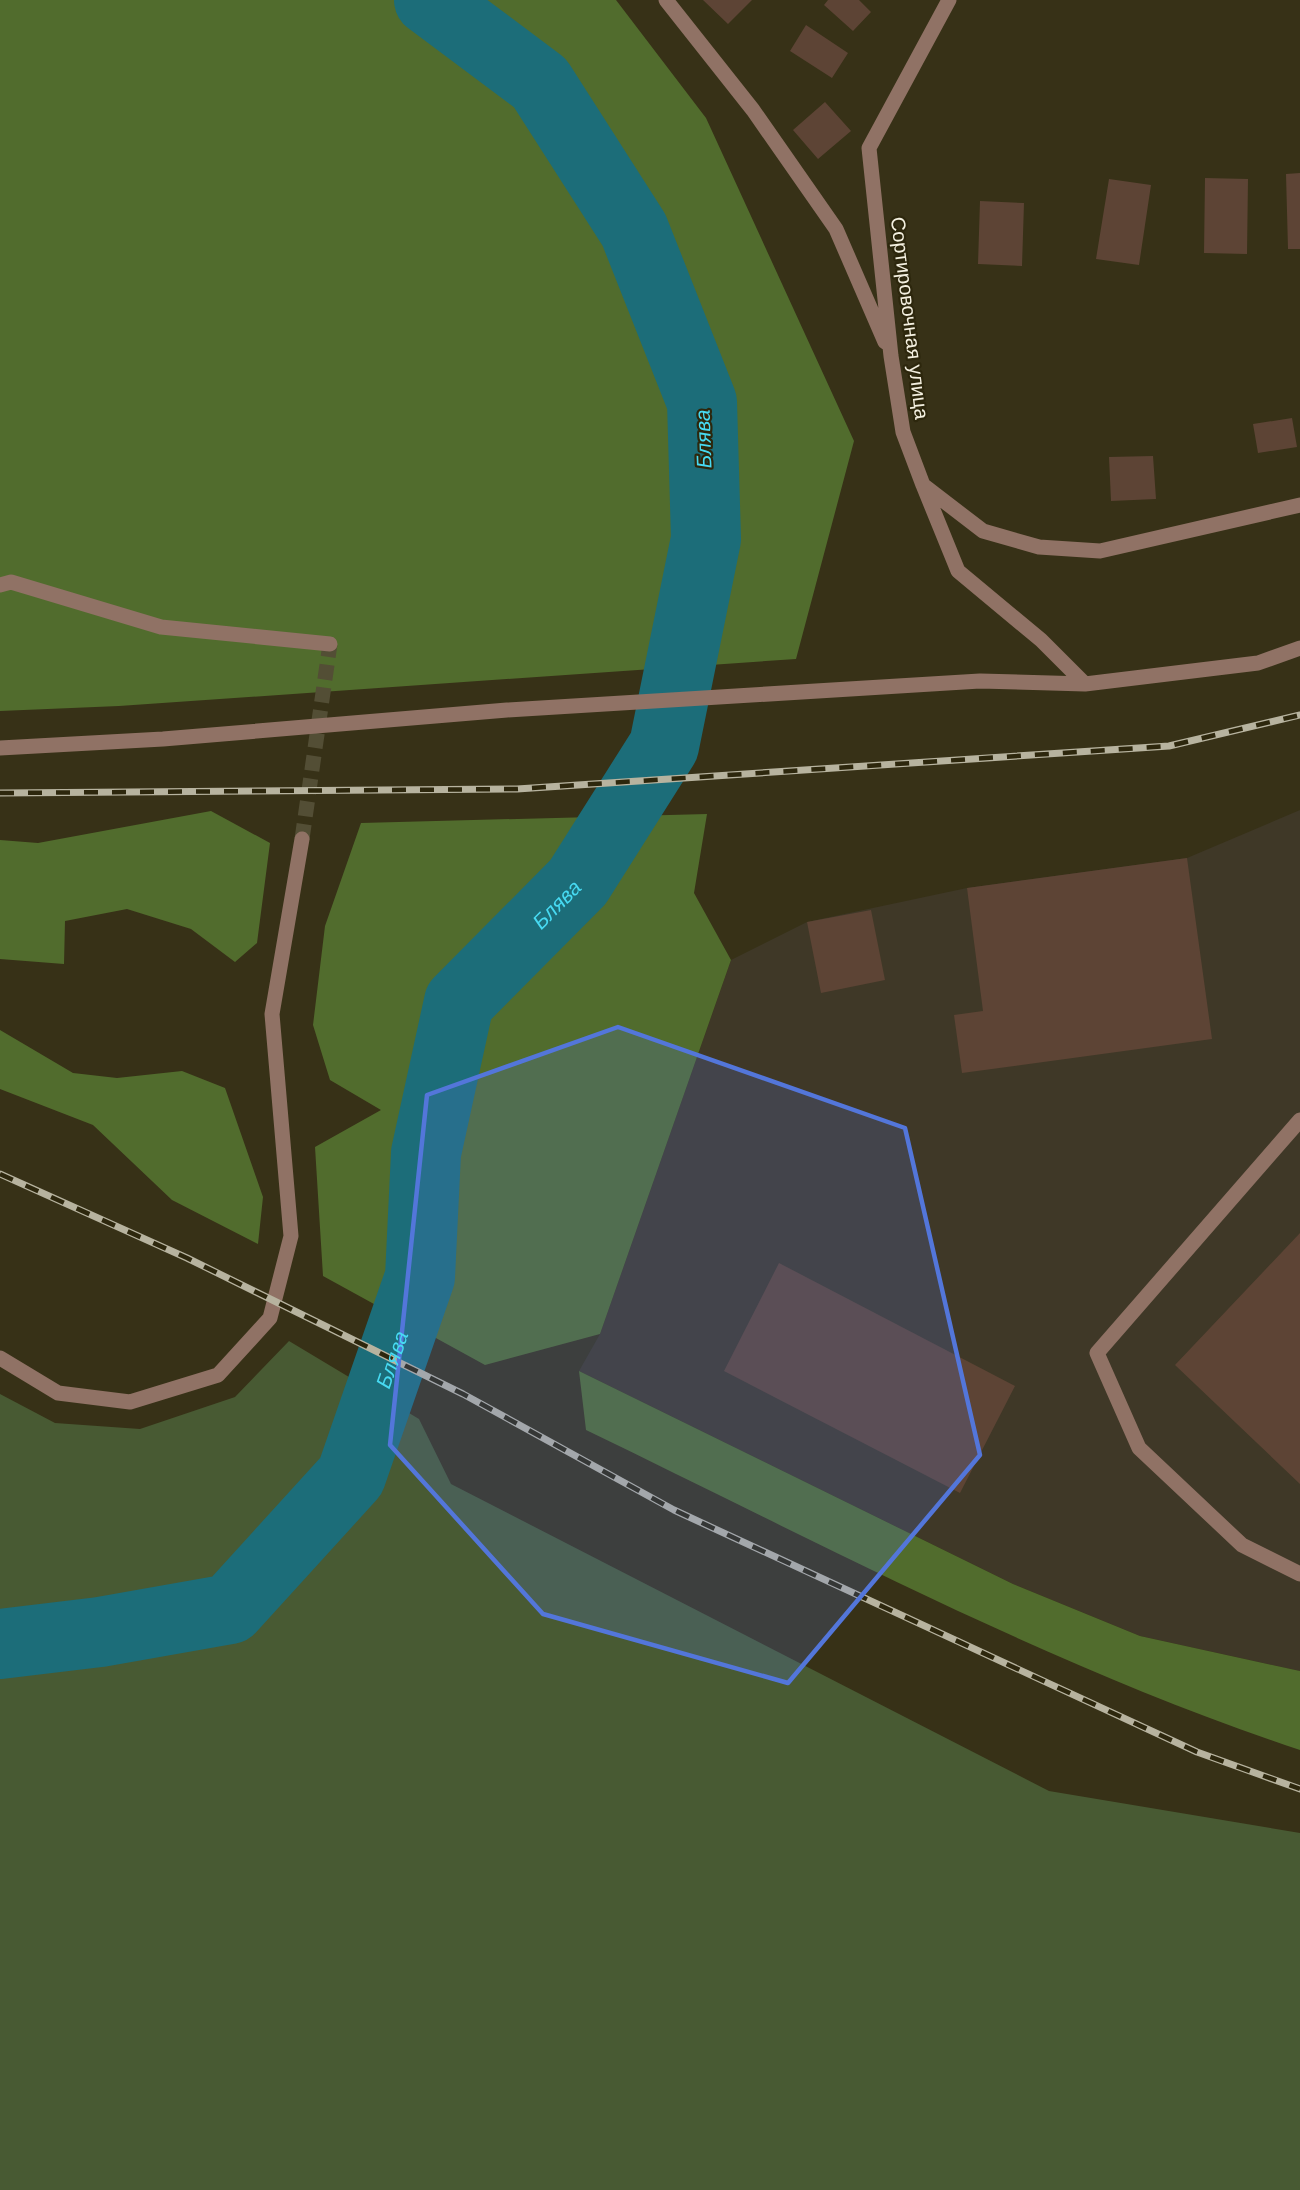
<svg xmlns="http://www.w3.org/2000/svg" width="1300" height="2190" viewBox="0 0 1300 2190" font-family="Helvetica,sans-serif">
<rect width="100%" height="100%" fill="#373117"/>
<path fill="#3f3827" d="M1300,810V1671L1140,1636L1013,1584L579,1371L600,1334L731,960L807,922L967,888L1187,858Z"/>
<path fill="#485a33" d="M289,1341L419,1419L451,1484L1049,1791L1300,1833V2190H0V1394L55,1423L140,1429L235,1397Z"/>
<path fill="#516c2d" d="M0,0H616L706,118L854,441L796,659L119,706L0,711Z
M211,811L270,843L257,943L235,962L191,929L127,909L65,921L64,964L0,959V840L38,843Z
M707,814L694,893L731,960L600,1334L485,1365L323,1276L315,1147L381,1110L330,1080L313,1025L325,926L361,823Z
M0,1030L73,1073L117,1078L182,1071L225,1088L263,1197L258,1244L172,1200L93,1125L0,1089Z
M579,1371L1013,1584L1140,1636L1300,1671V1750C1053,1668 820,1543 586,1430Z"/>
<g fill="none" stroke-linecap="round" stroke-linejoin="round">
<path stroke="#1c6d79" stroke-width="70" id="s1" d="M0,1644L100,1632L230,1609L351,1476L420,1277L426,1153L459,1002L578,882L664,746L706,539L702,402L634,230L540,83L429,0"/>
</g>
<path fill="#5d4435" d="M703,0H752L728,24Z
M828,0H859L871,12L853,31L824,5Z
M806,25L848,53L832,78L790,51Z
M825,102L851,131L818,159L793,130Z
M1300,173V249H1288L1286,174Z
M1205,178L1248,179L1247,254L1204,253Z
M1109,179L1151,185L1139,265L1096,259Z
M980,201L1024,203L1022,266L978,264Z
M1292,418L1297,447L1258,453L1253,424Z
M1153,456L1156,499L1111,501L1109,457Z
M1187,858L1212,1039L962,1073L954,1015L983,1011L967,888Z
M871,910L885,980L821,993L807,922Z
M1300,1233V1484L1175,1365Z
M779,1263L1015,1386L960,1493L724,1371Z"/>
<g fill="none" stroke-linecap="round" stroke-linejoin="round">
<path stroke="#534e35" stroke-width="15" stroke-dasharray="15 8" stroke-linecap="butt" d="M302,839L330,644"/>
<path stroke="#907265" stroke-width="15" d="M666,0L753,110L836,229L885,342
M949,0L869,148L891,356L903,432L923,485L983,531L1039,547L1100,551L1300,505
M923,485L958,571L1041,640L1085,684
M0,585L11,582L161,627L330,644
M0,748L163,739L507,710L980,681L1085,684L1258,663L1300,648
M1300,1120L1097,1353L1139,1448L1242,1545L1300,1574
M0,1358L58,1393L130,1402L218,1375L270,1318L291,1236L272,1014L302,839"/>
<defs>
<path id="rail" d="M0,793L517,789L1169,746L1300,715
M0,1174L187,1258L463,1394L674,1510L1197,1752L1300,1789"/>
</defs>
<use href="#rail" stroke="#b7b39f" stroke-width="7"/>
<use href="#rail" stroke="#2d270d" stroke-width="4.5" stroke-dasharray="14" stroke-linecap="butt"/>
</g>
<path fill="#5376da" fill-opacity="0.2" stroke="#5376da" stroke-width="4.5" stroke-linejoin="round" d="M618,1027L905,1128L980,1455L788,1683L543,1614L390,1445L427,1095Z"/>
<g text-anchor="middle" dominant-baseline="central" stroke-width="4.5" stroke-linejoin="round" paint-order="stroke">
<g font-size="20" fill="#f4f0e0" stroke="#2d270d">
<text transform="translate(910 318) rotate(83)">Сортировочная улица</text>
</g>
<g font-size="21" font-style="italic" fill="#47daf2" stroke="#2d270d">
<text transform="translate(703 439) rotate(-92)">Блява</text>
<text stroke="none"><textPath href="#s1" startOffset="1040">Блява</textPath></text>
<text stroke="none"><textPath href="#s1" startOffset="536">Блява</textPath></text>
</g>
</g>
</svg>
